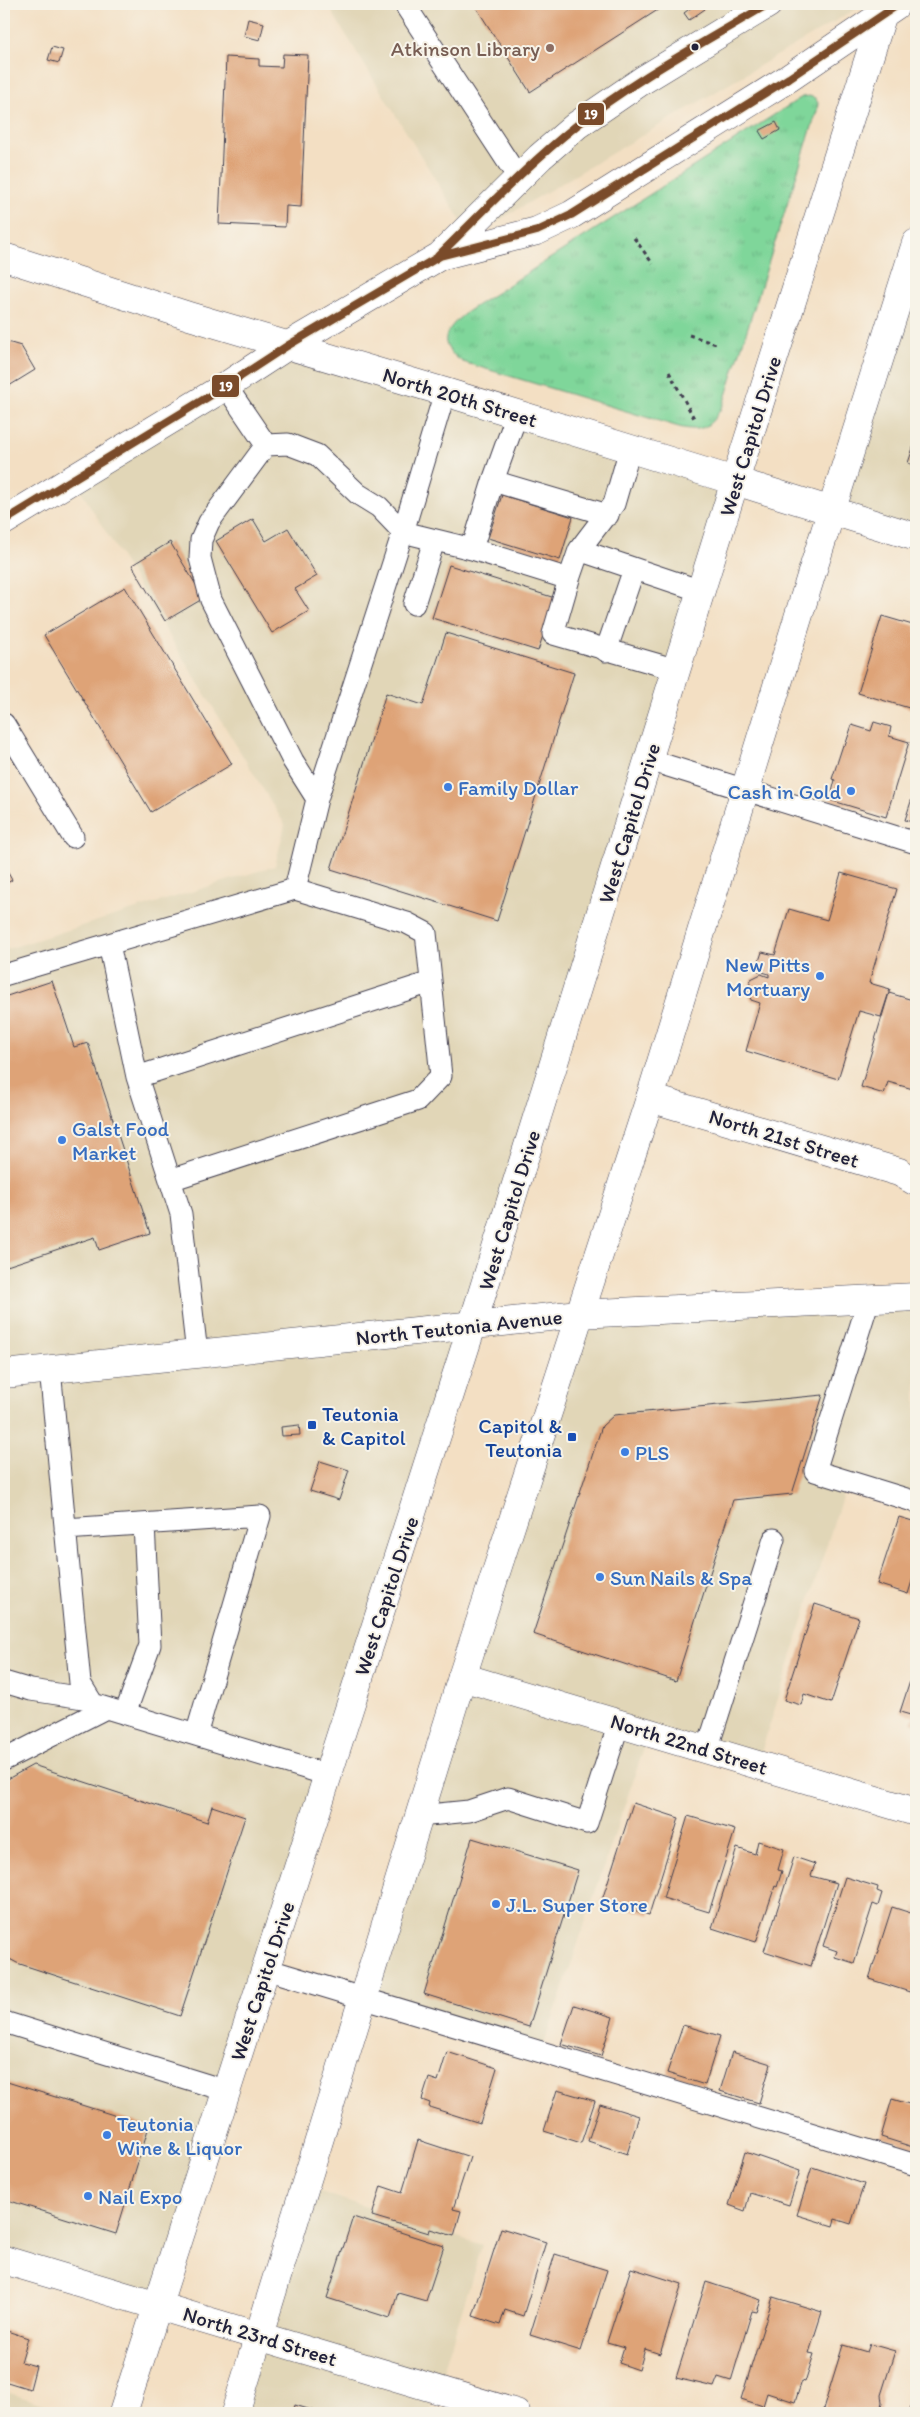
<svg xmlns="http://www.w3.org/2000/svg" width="920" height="2417" viewBox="0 0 920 2417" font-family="Itim,sans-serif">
<defs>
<pattern id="grass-tufts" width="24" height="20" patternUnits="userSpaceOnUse" patternTransform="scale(1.25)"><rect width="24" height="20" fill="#7fd69a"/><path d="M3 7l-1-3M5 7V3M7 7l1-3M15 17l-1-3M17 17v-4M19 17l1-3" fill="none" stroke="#6db786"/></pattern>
</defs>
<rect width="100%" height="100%" fill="#f7f3e8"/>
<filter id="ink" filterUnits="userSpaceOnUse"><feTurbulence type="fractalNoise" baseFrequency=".02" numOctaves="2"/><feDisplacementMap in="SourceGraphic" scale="10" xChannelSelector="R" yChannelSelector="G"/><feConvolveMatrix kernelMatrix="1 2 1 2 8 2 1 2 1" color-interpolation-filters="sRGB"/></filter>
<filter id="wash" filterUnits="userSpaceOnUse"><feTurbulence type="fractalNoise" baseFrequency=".0096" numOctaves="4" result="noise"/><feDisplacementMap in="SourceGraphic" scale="20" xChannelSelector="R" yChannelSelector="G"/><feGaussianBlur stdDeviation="1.12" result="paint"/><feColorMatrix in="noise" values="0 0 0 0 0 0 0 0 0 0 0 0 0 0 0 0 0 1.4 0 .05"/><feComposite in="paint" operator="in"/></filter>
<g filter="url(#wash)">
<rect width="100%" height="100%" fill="#f3dfc3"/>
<path fill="#e1d6b7" d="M327,4H864L471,237Z
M916,243V537L831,510Z
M287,346L735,481L158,2306L4,2260V950L275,866L285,825L73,478Z
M916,1297V1502L847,1481L757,1765L649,1733L541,2053L363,1999L579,1314Z
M305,2187L482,2245L430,2413H235Z
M4,2391L70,2413H4Z"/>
<path fill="url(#grass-tufts)" stroke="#507c6a" d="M809,96L815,98L818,103L817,111L723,405C711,426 704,433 679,427L463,362C433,343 447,328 468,311L802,97Z"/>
<g id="blocks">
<path fill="#dea377" d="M474,4H667L530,92Z
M696,4H701L705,9L689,20L684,13Z
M248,19L264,23L260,40L244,36Z
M52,47L63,50L59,63L48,60Z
M283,54L308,55L301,207L286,206L285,227L219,224L226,57L259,59V66L282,67Z
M776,122L780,130L764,139L759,131Z
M4,341L21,346L35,370L4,389Z
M916,439V466L908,463Z
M502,495L573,517L560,560L488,538Z
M253,519L266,541L288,528L317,576L295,589L309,611L272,633L216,541Z
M170,542L204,598L165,621L132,565Z
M449,565L555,598L538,651L432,618Z
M125,587L232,764L151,812L44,635Z
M882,616L916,626V710L858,693Z
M446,633L574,673L497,921L331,869L386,693L423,705Z
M874,722L891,727L889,736L909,742L886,817L830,800L835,780L832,779L843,745L845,746L852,725L871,731Z
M916,786V823L905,820Z
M4,866L12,880L4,885Z
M841,873L897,889L869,983L890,989L881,1017L859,1011L838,1079L746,1051L760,1003L751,1000L748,991L751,979L761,974L769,977V974L756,970L762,952L775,955L789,909L827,920Z
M52,981L74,1047L88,1043L150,1233L99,1250L95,1237L4,1267V997Z
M889,993L916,1001V1080L913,1089L888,1082L884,1094L861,1087Z
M823,1395L792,1494L733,1500L676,1681L533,1634L602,1426L614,1415Z
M299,1425L300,1435L282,1436L281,1427Z
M320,1461L349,1470L339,1500L310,1491Z
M899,1517L916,1522V1568L908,1594L877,1584Z
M815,1604L859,1618L831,1703L804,1694L801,1705L784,1700Z
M916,1663V1725L911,1723L914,1716L900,1712Z
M33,1765L207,1822L212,1806L245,1817L180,2016L17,1963L4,1956V1781Z
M633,1803L679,1818L649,1915L602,1900Z
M688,1816L735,1830L709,1912L663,1898Z
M472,1838L578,1870L529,2027L424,1994Z
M758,1841L784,1849L778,1870L782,1871L777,1887L775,1886L756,1942L712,1928L737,1848L755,1854Z
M794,1857L815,1864L811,1876L837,1883L811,1966L764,1951Z
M845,1877L878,1887L877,1891L882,1893L878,1906L873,1904L854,1963L835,1957L837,1951L823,1946Z
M892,1907L914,1914L916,1907V1994L869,1979Z
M574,2005L613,2017L601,2056L561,2044Z
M683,2025L720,2036L705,2085L667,2073Z
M447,2052L497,2068L480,2123L429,2107L430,2103L422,2100L429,2078L438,2081Z
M732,2052L771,2064L759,2103L720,2091Z
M4,2081L149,2126L116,2234L4,2199Z
M557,2090L595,2101L581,2143L544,2131Z
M892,2099L916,2106V2148L881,2137Z
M600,2104L639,2116L627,2154L588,2141Z
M418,2140L470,2157L453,2209L461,2211L454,2236L430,2229L429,2233L372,2216L381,2186L402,2193Z
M745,2152L800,2171L789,2205L750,2193L745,2211L729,2205Z
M812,2167L864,2184L851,2224L835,2219L833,2226L797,2215Z
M353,2217L444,2246L426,2301L398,2293L390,2318L327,2298Z
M501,2228L546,2242L523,2316L505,2310L500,2325L473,2316Z
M555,2254L607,2270L581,2351L530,2335Z
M631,2268L682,2284L660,2354L645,2349L639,2370L619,2363L624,2347L607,2342Z
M706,2282L761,2300L757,2312L752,2311L731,2381L718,2377L714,2387L676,2378Z
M773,2297L822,2312L809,2353L814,2354L805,2382L802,2381L795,2402L767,2393L763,2406L741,2399Z
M4,2330L28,2338L21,2362L36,2366L30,2389L4,2381Z
M870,2344L895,2351L881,2395L882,2402L880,2411L876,2413H822L843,2345L867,2352Z
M916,2392V2413H909Z
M295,2405L321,2413H293Z"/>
</g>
</g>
<g filter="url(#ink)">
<use href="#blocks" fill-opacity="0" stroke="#413e4f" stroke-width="1"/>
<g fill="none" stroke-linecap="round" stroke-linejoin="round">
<defs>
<path id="lane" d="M407,8L519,179
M226,386L266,445
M517,414L493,481L472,549L569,579L579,550
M630,449L614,504L579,550L701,591
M493,481L608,515
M569,579L553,634L677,670
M414,604L434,541
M606,651L634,569
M4,724L73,837
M649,760L916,843
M317,799L293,761L211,600L200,558L201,540L209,522L266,445L288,444L317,455L358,494L379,507L403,532L472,549
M109,944L137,1077L181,1214L197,1354
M4,975L295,889L317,799L403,532L445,392
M137,1077L431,982
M170,1180L418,1100L441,1076L426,933L407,923L295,889
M869,1299L815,1471L916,1502
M50,1369L80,1683L93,1704L328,1775
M65,1529L260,1516L196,1735
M4,1682L31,1690L90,1699
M125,1714L150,1645L144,1524
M707,1750L774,1539
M4,1760L106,1708
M419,1816L469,1811L508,1798L587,1823L619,1723
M266,1969L916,2165
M4,2022L227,2091"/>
<path id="street" d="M4,257L189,316L445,392L735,481
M650,1098L899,1172L916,1182
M462,1677L916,1812
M4,2260L516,2413"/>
<path id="secondary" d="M440,256L537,231L571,215L789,78L895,6
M735,481L916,537
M4,521L226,386L287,346L440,256L540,157L577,125L643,80L768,4
M4,1374L579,1314L916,1297"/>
<path id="primary" d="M123,2413L472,1326L735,481L886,4
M235,2413L462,1677L650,1098L814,566L916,243"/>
</defs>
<use href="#lane" stroke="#413e4f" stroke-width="23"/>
<use href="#street" stroke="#413e4f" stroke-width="29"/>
<use href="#secondary" stroke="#413e4f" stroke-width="29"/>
<use href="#primary" stroke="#413e4f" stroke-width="29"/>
<path stroke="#413e4f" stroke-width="3" stroke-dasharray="4 4" stroke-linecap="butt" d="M634,238L653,264
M689,335L719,345
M669,372L695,420"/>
<use href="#lane" stroke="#fff" stroke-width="21"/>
<use href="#street" stroke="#fff" stroke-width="28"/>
<use href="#secondary" stroke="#fff" stroke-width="28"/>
<use href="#primary" stroke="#fff" stroke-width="28"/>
<defs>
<path id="bus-1" d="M438,256C483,212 527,165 576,126C633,80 705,42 768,4
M4,521L226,386L287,346L440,256L537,231L571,215L789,78L899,4"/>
</defs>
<use href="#bus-1" stroke="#f7f3e8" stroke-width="11"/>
<use href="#bus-1" stroke="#7a4b2a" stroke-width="8"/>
</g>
</g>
<circle fill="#22223b" stroke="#f7f3e8" stroke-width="2" cx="695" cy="47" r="4.5"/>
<circle fill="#8d6e63" stroke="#f7f3e8" stroke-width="2" cx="550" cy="48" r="5"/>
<g fill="#3f7fe0" stroke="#f7f3e8" stroke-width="2">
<circle cx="448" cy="787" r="5"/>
<circle cx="851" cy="791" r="5"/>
<circle cx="820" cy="976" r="5"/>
<circle cx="62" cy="1140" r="5"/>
<circle cx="625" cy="1452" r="5"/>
<circle cx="600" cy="1577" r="5"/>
<circle cx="496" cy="1904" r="5"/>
<circle cx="107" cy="2135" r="5"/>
<circle cx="88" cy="2196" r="5"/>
</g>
<g fill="#1a4fb4" stroke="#f7f3e8" stroke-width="2">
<rect x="307" y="1420" width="10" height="10" rx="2.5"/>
<rect x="567" y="1432" width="10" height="10" rx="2.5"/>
</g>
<g text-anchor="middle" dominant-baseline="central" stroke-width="4" stroke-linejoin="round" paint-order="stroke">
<g font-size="21" fill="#785e54" stroke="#f7f3e8" text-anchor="end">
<text x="540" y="48">Atkinson Library</text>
</g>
<g font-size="21" fill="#22223b" stroke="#f7f3e8">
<text transform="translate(460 397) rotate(17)">North 20th Street</text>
<text transform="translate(750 436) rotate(-73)">West Capitol Drive</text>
<text transform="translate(629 823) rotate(-73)">West Capitol Drive</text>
<text transform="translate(784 1138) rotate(17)">North 21st Street</text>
<text transform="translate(509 1210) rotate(-73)">West Capitol Drive</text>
<text transform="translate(459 1327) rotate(-6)">North Teutonia Avenue</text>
<text transform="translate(386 1596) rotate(-72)">West Capitol Drive</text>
<text transform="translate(689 1744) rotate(17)">North 22nd Street</text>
<text transform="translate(262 1981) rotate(-72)">West Capitol Drive</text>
<text transform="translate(260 2336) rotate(17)">North 23rd Street</text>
</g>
<g font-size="21" fill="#366cbe" stroke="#f7f3e8" text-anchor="start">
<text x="458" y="787">Family Dollar</text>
<text x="841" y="791" text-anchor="end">Cash in Gold</text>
<text x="810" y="964" text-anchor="end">New Pitts<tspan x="810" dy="24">Mortuary</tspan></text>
<text x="72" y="1128">Galst Food<tspan x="72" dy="24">Market</tspan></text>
<text x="635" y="1452">PLS</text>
<text x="610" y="1577">Sun Nails &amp; Spa</text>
<text x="506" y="1904">J.L. Super Store</text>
<text x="117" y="2123">Teutonia<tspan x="117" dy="24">Wine &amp; Liquor</tspan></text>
<text x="98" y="2196">Nail Expo</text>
</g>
<g font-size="21" fill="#164399" stroke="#f7f3e8" text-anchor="start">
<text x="322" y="1413">Teutonia<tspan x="322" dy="24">&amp; Capitol</tspan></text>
<text x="562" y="1425" text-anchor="end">Capitol &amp;<tspan x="562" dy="24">Teutonia</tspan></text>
</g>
</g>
<g stroke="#f7f3e8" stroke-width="2">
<rect x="577" y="102" width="28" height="24" rx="5" fill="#7a4b2a"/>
<rect x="211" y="374" width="29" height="24" rx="5" fill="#7a4b2a"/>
</g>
<g font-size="14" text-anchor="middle" font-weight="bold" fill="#fff">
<text x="591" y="119">19</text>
<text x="226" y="391">19</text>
</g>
<rect width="920" height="2417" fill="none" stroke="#f7f3e8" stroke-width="20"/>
</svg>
